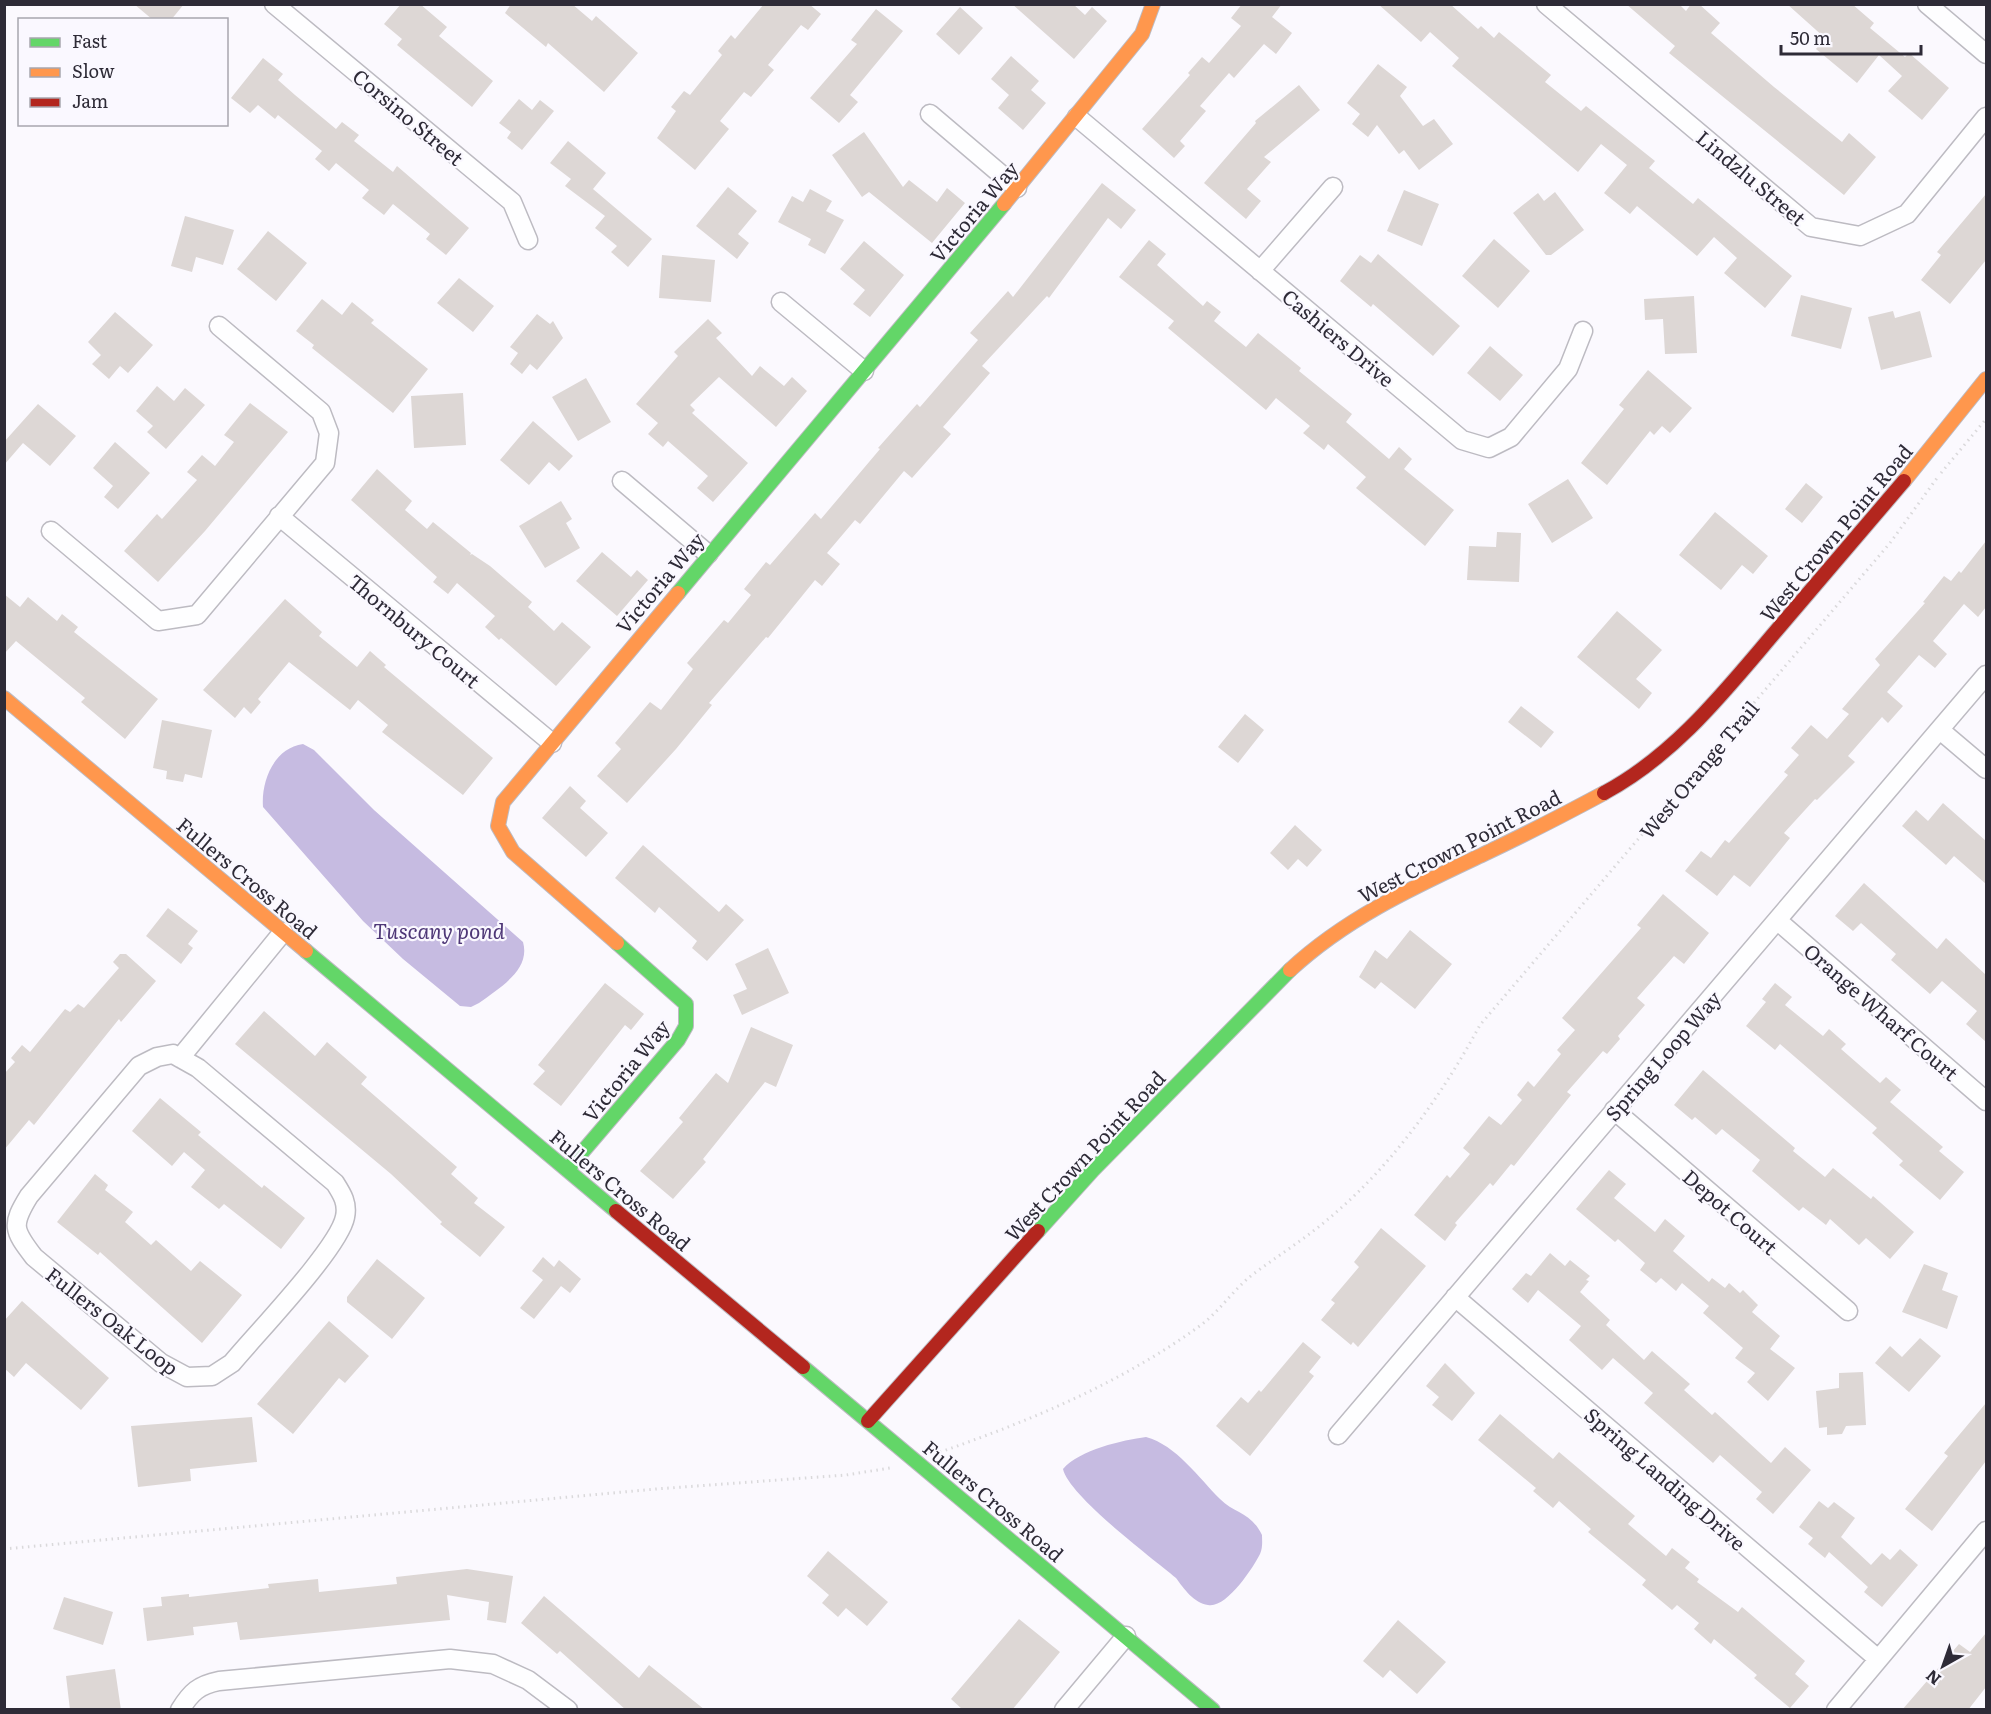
<svg xmlns="http://www.w3.org/2000/svg" width="1991" height="1714" viewBox="0 0 1991 1714" font-family="Literata,serif">
<rect width="100%" height="100%" fill="#fbf9fe"/>
<path fill="#c6bbe1" d="M303,744L314,750L374,810L523,942C531,970 499,988 479,1003L471,1007L460,1006L403,959L363,921L263,807C261,781 274,748 303,744Z
M1146,1437C1176,1445 1199,1478 1220,1499C1235,1514 1251,1512 1262,1535C1262,1541 1263,1547 1260,1554C1253,1568 1226,1609 1208,1605C1194,1603 1184,1589 1176,1578C1152,1558 1069,1496 1063,1469C1079,1450 1123,1440 1146,1437Z"/>
<path fill="#ddd7d5" d="M134,4H184L171,20H153Z
M401,4H420L447,27L439,36L493,81L472,107L397,45L402,39L384,24Z
M511,4H572L592,21L596,16L638,53L604,92L548,43L546,47L505,13Z
M764,4H809L821,14L808,30L801,25L768,65L774,70L751,97L744,92L720,121L729,129L695,170L657,138L676,111L671,107L684,91L690,95L722,55L718,51L731,35L735,39Z
M1012,4H1073L1085,15L1092,7L1107,21L1074,59Z
M1242,4H1282L1272,17L1292,33L1276,54L1264,44L1234,78L1229,73L1200,106L1206,111L1180,141L1185,146L1174,158L1142,129L1190,75L1188,73L1202,57L1209,63L1241,26L1231,18Z
M1378,4H1450L1478,29L1481,26L1494,38L1499,32L1551,75L1545,82L1581,111L1586,106L1655,161L1649,168L1693,204L1698,198L1792,276L1765,308L1724,273L1737,258L1714,237L1697,256L1637,206L1630,214L1604,193L1627,165L1601,144L1578,172L1452,66L1459,58L1430,32L1421,42Z
M1626,4H1679L1686,11L1691,4H1699L1720,23L1711,33L1774,87L1842,142L1849,133L1876,157L1844,195L1669,53L1675,46Z
M1787,4H1852L1874,23L1870,28L1905,57L1909,53L1949,88L1922,120L1888,91L1902,76L1879,55L1857,83L1816,49L1825,38Z
M960,7L983,28L959,55L936,34Z
M876,9L903,31L850,95L858,102L839,123L810,98L857,44L851,40Z
M1011,56L1039,81L1031,90L1046,103L1023,130L998,108L1009,95L991,79Z
M263,58L283,74L278,80L295,95L336,129L342,122L359,135L354,141L393,172L397,166L469,228L446,255L426,239L430,234L393,204L384,215L362,198L369,190L336,163L329,171L315,159L322,151L278,115L275,119L258,105L250,113L231,98Z
M1378,64L1407,87L1400,96L1423,126L1434,119L1453,144L1419,170L1404,150L1399,154L1377,125L1368,137L1352,124L1360,114L1347,103Z
M1299,85L1320,110L1264,157L1271,162L1247,189L1261,201L1246,219L1204,183L1256,123L1255,121Z
M519,99L532,110L540,100L554,111L522,150L507,138L511,132L499,123Z
M864,132L903,187L909,180L937,202L947,188L965,203L932,243L869,192L862,197L832,155Z
M568,141L606,173L593,189L652,239L628,267L611,252L617,246L595,228L605,216L565,186L571,179L550,163Z
M1102,183L1136,210L1121,229L1108,218L1049,298L1047,296L982,366L990,373L943,427L951,434L912,478L904,471L860,524L855,520L827,553L840,564L822,586L815,580L768,638L766,637L709,703L712,705L676,749L627,803L597,776L621,749L615,743L650,702L661,710L693,669L687,663L724,620L728,623L751,595L744,589L766,562L770,565L815,513L821,519L880,449L878,448L917,404L920,407L978,340L970,333L1008,291L1013,297Z
M728,187L757,211L738,234L749,243L737,259L696,226Z
M810,189L832,201L826,211L844,220L825,254L808,245L811,239L778,222L792,196L803,202Z
M1404,190L1439,204L1422,246L1387,231Z
M1555,192L1584,230L1551,255H1546L1513,213L1538,193L1544,201Z
M1986,194V260L1950,304L1921,280L1941,255L1937,252Z
M185,216L234,230L223,265L196,257L192,272L171,266Z
M268,231L307,263L276,301L237,269Z
M1494,239L1530,271L1498,308L1462,276Z
M1149,240L1166,254L1157,265L1203,306L1207,301L1221,312L1214,321L1246,347L1258,333L1301,368L1299,371L1352,414L1346,422L1389,459L1399,447L1412,459L1404,469L1454,510L1425,546L1356,488L1366,477L1328,444L1324,450L1303,433L1310,426L1276,398L1266,410L1168,328L1174,321L1119,277Z
M864,241L904,275L870,317L853,304L865,290L840,269Z
M1378,254L1460,326L1433,356L1373,304L1371,307L1340,281L1360,255L1371,263Z
M662,255L715,260L711,302L659,298Z
M459,278L494,306L473,332L437,303Z
M1801,295L1852,308L1841,349L1791,336Z
M1694,296L1697,353L1665,354L1663,319L1645,320L1644,299Z
M322,299L342,315L352,302L374,320L371,323L428,369L393,413L312,348L314,345L296,331Z
M1893,311L1895,318L1920,311L1932,357L1881,370L1868,317Z
M115,312L153,345L128,373L120,366L109,379L92,364L101,355L88,342Z
M537,314L550,324L553,321L563,338L537,370L530,364L522,374L510,364L518,353L510,347Z
M708,319L722,333L716,338L752,376L760,366L784,386L792,377L807,391L776,427L719,377L690,405L695,410L692,413L748,463L713,502L697,488L708,476L668,441L663,447L648,434L658,423L636,404L678,356L674,352Z
M1490,346L1523,375L1500,401L1467,373Z
M1648,370L1692,408L1670,433L1662,426L1654,435L1650,431L1607,485L1581,463L1624,409L1619,405Z
M586,378L611,422L578,441L552,397Z
M157,386L174,401L185,388L205,405L166,449L147,432L153,426L136,411Z
M463,393L466,445L414,448L411,396Z
M250,403L288,432L205,531L158,582L124,551L157,514L162,519L197,480L187,472L202,455L215,466L234,442L224,435Z
M38,404L76,436L50,466L23,443L4,465V442Z
M533,421L573,456L559,471L549,462L529,485L500,460Z
M115,442L150,473L118,509L104,497L113,486L93,468Z
M377,469L412,501L405,510L427,529L433,522L471,553L470,555L472,554L490,566L532,602L528,607L554,631L562,622L591,647L556,686L501,638L499,640L485,627L495,616L457,583L448,594L433,582L437,577L351,500Z
M1568,479L1593,518L1552,543L1528,504Z
M1806,483L1823,497L1802,523L1785,509Z
M561,501L572,519L566,523L580,548L545,568L519,526Z
M1715,512L1768,556L1753,574L1742,565L1721,590L1679,555Z
M1497,532L1521,533L1519,582L1467,580L1469,546L1496,547Z
M1986,541V607L1978,617L1964,604L1933,641L1947,654L1935,668L1919,655L1887,692L1903,706L1888,723L1882,717L1848,756L1855,762L1817,800L1815,799L1784,833L1790,838L1750,887L1734,875L1717,896L1685,871L1701,851L1711,858L1725,840L1729,843L1788,775L1784,772L1799,755L1791,748L1811,725L1827,739L1849,714L1842,709L1880,665L1875,659L1925,603L1923,602L1944,576L1951,581L1959,571L1961,573Z
M602,552L631,577L637,570L648,580L617,616L576,581Z
M4,594L20,607L28,597L57,621L62,614L78,627L74,632L158,699L125,739L81,702L85,698L16,641L4,654Z
M285,599L322,632L319,636L357,667L370,651L386,665L384,667L493,758L463,795L382,732L388,725L358,700L350,710L289,662L258,699L261,702L251,714L244,707L235,718L203,690Z
M1617,611L1662,650L1636,679L1652,693L1639,709L1577,657Z
M1521,706L1554,732L1541,748L1508,722Z
M1245,714L1264,730L1238,763L1218,747Z
M162,720L212,730L202,778L185,774L183,782L166,779L167,771L153,768Z
M570,786L586,801L580,808L608,833L586,857L542,818Z
M1943,803L1986,841V884L1954,856L1946,865L1902,826L1916,810L1928,821Z
M1295,825L1322,850L1307,867L1298,859L1288,870L1270,853Z
M643,845L719,912L726,904L744,920L707,961L692,948L697,941L659,907L655,913L615,878Z
M1864,883L1937,949L1946,938L1986,975V1042L1966,1024L1977,1011L1942,981L1930,994L1891,960L1896,954L1861,923L1853,931L1835,916Z
M1663,894L1709,933L1684,964L1674,956L1637,998L1645,1005L1618,1036L1620,1039L1607,1054L1603,1051L1567,1092L1571,1095L1514,1166L1511,1164L1493,1186L1490,1183L1455,1223L1457,1225L1445,1241L1414,1215L1447,1175L1450,1178L1470,1154L1463,1148L1489,1116L1501,1125L1522,1100L1517,1095L1528,1081L1534,1087L1561,1054L1557,1050L1575,1030L1562,1018L1641,928L1637,925Z
M168,908L198,931L188,944L193,948L181,964L146,936Z
M1410,930L1452,964L1415,1009L1381,982L1375,989L1359,977L1375,950L1387,959Z
M768,948L789,993L742,1015L733,995L747,989L735,964Z
M120,954H126L156,981L121,1022L119,1019L34,1125L29,1120L4,1150V1074L15,1062L11,1058L22,1045L30,1052L65,1009L70,1012L78,1004L84,1008L119,968L113,962Z
M605,983L644,1014L631,1030L625,1025L561,1106L533,1084L545,1071L538,1065Z
M1775,983L1792,997L1785,1005L1823,1036L1829,1029L1846,1044L1841,1049L1880,1083L1886,1077L1901,1090L1890,1102L1943,1147L1939,1151L1964,1172L1940,1200L1899,1165L1903,1161L1872,1133L1877,1128L1780,1044L1775,1050L1746,1026L1766,1002L1762,999Z
M264,1011L315,1056L327,1042L367,1077L361,1084L457,1167L451,1174L478,1198L474,1203L505,1227L480,1257L440,1224L442,1222L391,1174L235,1044Z
M751,1027L793,1045L776,1087L765,1082L703,1159L706,1162L673,1199L640,1171L683,1122L679,1118L716,1073L728,1083Z
M1703,1070L1795,1148L1793,1151L1825,1177L1833,1168L1871,1199L1873,1196L1914,1232L1890,1259L1866,1238L1859,1245L1830,1219L1826,1225L1803,1207L1799,1211L1752,1171L1760,1160L1722,1129L1716,1135L1695,1117L1692,1120L1674,1105Z
M160,1098L201,1132L198,1135L262,1188L264,1185L305,1218L281,1249L224,1204L219,1209L191,1187L205,1170L184,1152L172,1166L132,1131Z
M1609,1170L1626,1184L1614,1198L1655,1232L1665,1219L1685,1236L1673,1251L1709,1282L1712,1278L1725,1288L1729,1283L1740,1293L1743,1290L1758,1305L1752,1312L1780,1336L1770,1349L1795,1368L1768,1401L1747,1382L1755,1373L1735,1358L1743,1348L1703,1313L1709,1306L1682,1283L1676,1291L1661,1278L1656,1283L1640,1270L1645,1263L1618,1239L1615,1242L1576,1209Z
M95,1174L108,1185L105,1190L133,1212L125,1222L151,1245L156,1240L191,1271L200,1261L242,1295L202,1343L100,1252L98,1255L57,1222Z
M1381,1228L1426,1266L1358,1347L1353,1342L1351,1345L1321,1320L1335,1303L1331,1300L1359,1267L1354,1262Z
M1550,1253L1565,1266L1570,1260L1590,1276L1586,1280L1589,1281L1580,1292L1610,1320L1606,1325L1644,1360L1652,1351L1690,1384L1684,1390L1712,1415L1715,1412L1771,1463L1785,1447L1811,1470L1773,1514L1756,1499L1762,1492L1720,1455L1713,1463L1644,1403L1653,1393L1613,1358L1602,1370L1569,1340L1581,1326L1538,1290L1528,1303L1512,1289L1526,1273L1531,1276Z
M543,1257L554,1267L559,1260L581,1279L570,1293L561,1286L534,1319L520,1308L543,1280L532,1271Z
M377,1259L425,1298L392,1339L347,1302V1297Z
M1924,1264L1948,1273L1942,1290L1958,1296L1947,1329L1902,1312Z
M22,1301L109,1378L81,1410L26,1363L14,1377L4,1368V1321Z
M329,1321L369,1356L345,1383L339,1378L293,1434L257,1404Z
M1920,1338L1941,1356L1909,1392L1875,1363L1890,1346L1902,1357Z
M1303,1342L1321,1357L1309,1372L1314,1376L1250,1456L1216,1426L1241,1397L1248,1403L1259,1390L1261,1392Z
M1445,1363L1475,1393L1452,1421L1432,1405L1439,1397L1426,1386Z
M1863,1372L1866,1425L1846,1426L1842,1434L1827,1435V1427L1819,1428L1816,1391L1839,1388V1373Z
M1986,1403V1461L1932,1531L1905,1509L1948,1456L1944,1453Z
M1500,1414L1553,1459L1559,1452L1635,1516L1628,1524L1666,1556L1672,1548L1690,1562L1685,1568L1699,1579L1697,1582L1738,1612L1742,1607L1805,1661L1795,1674L1809,1686L1790,1708L1754,1678L1757,1675L1714,1639L1711,1644L1694,1629L1699,1623L1677,1605L1672,1610L1642,1585L1646,1580L1588,1532L1591,1529L1559,1501L1553,1508L1533,1491L1536,1488L1478,1440Z
M252,1417L257,1462L190,1469L191,1481L138,1487L131,1426Z
M1819,1501L1828,1508L1834,1502L1855,1518L1841,1537L1871,1565L1882,1553L1890,1560L1900,1549L1918,1565L1882,1607L1864,1592L1868,1587L1829,1552L1825,1558L1808,1544L1813,1538L1799,1527Z
M828,1551L888,1602L867,1626L846,1608L838,1617L822,1603L829,1595L807,1576Z
M467,1569L513,1576L506,1623L487,1620L489,1602L447,1595L450,1620L240,1640L237,1622L193,1627L194,1635L147,1641L143,1608L162,1606L161,1597L189,1594V1597L269,1588L268,1584L318,1579L319,1592L397,1584L396,1577Z
M544,1596L639,1678L649,1665L705,1710H626L560,1651L557,1654L521,1623Z
M64,1597L113,1612L103,1645L53,1629Z
M1019,1619L1060,1652L1012,1710H963L951,1699Z
M1398,1620L1446,1662L1417,1694L1390,1670L1383,1678L1363,1661Z
M1986,1633V1687L1968,1710H1902L1959,1644L1970,1652Z
M115,1669L121,1710H70L66,1676Z"/>
<g fill="none" stroke-linecap="round" stroke-linejoin="round">
<defs>
<path id="street" d="M274,4L512,202L528,240
M1546,4L1811,227L1860,236L1907,214L1986,117
M1927,4L1986,54
M930,114L1017,188
M1077,117L1462,440L1489,448L1511,437L1568,369L1583,331
M1260,271L1333,187
M781,302L864,371
M622,481L708,554
M279,516L552,743
M51,531L158,621L197,615L325,463L329,433L321,412L219,326
M1940,730L1986,769
M1778,921L1986,1101
M173,1054L198,1068L335,1183C342,1194 348,1203 345,1217C339,1248 256,1334 232,1363L212,1376L187,1377L161,1363L34,1257C13,1230 11,1225 29,1196L139,1066L157,1057Z
M180,1058L283,932
M1614,1110L1848,1311
M1455,1297L1878,1659
M1338,1435L1986,675
M180,1710C191,1692 199,1685 219,1681L450,1659L493,1664L528,1680L568,1710
M1064,1710L1126,1636
M1836,1710L1986,1531"/>
<path id="fast" d="M678,593L1004,204
M306,951L616,1211
M567,1170L678,1040L686,1026V1004L617,943
M1038,1231L1093,1170L1290,970
M803,1367L1213,1710"/>
<path id="slow" d="M1004,204L1142,34L1153,4
M1904,481L1986,379
M4,698L306,951
M617,943L513,852L498,826L503,802L678,593
M1290,970C1347,917 1416,886 1486,853C1526,834 1565,814 1604,793"/>
<path id="jam" d="M1604,793C1675,755 1725,691 1776,631C1819,581 1861,531 1904,481
M616,1211L803,1367
M868,1421L1038,1231"/>
</defs>
<use href="#street" stroke="#bdbbc2" stroke-width="21"/>
<use href="#fast" stroke="#bdbbc2" stroke-width="16"/>
<use href="#slow" stroke="#bdbbc2" stroke-width="16"/>
<use href="#jam" stroke="#bdbbc2" stroke-width="16"/>
<path stroke="#dad9db" stroke-width="3" stroke-dasharray="1.5 4.5" stroke-linecap="butt" d="M1941,473L1986,419
M940,1452C1030,1421 1123,1382 1201,1325C1221,1310 1235,1287 1256,1272C1282,1253 1309,1236 1333,1215C1393,1164 1442,1095 1480,1025L1890,543L1937,478
M4,1549L656,1489L846,1475L890,1468"/>
<use href="#street" stroke="#fefeff" stroke-width="18"/>
<use href="#fast" stroke="#63d668" stroke-width="14"/>
<use href="#slow" stroke="#ff974d" stroke-width="14"/>
<use href="#jam" stroke="#b3261e" stroke-width="14"/>
</g>
<g text-anchor="middle" dominant-baseline="central" stroke-width="4.5" stroke-linejoin="round" paint-order="stroke">
<g font-size="20" fill="#2e2b37" stroke="#faf8ff">
<text transform="translate(409 116) rotate(40)">Corsino Street</text>
<text transform="translate(1752 177) rotate(40)">Lindzlu Street</text>
<text transform="translate(973 211) rotate(-50)">Victoria Way</text>
<text transform="translate(1339 337) rotate(40)">Cashiers Drive</text>
<text transform="translate(1835 532) rotate(-50)">West Crown Point Road</text>
<text transform="translate(659 582) rotate(-50)">Victoria Way</text>
<text transform="translate(415 630) rotate(40)">Thornbury Court</text>
<text transform="translate(1698 769) rotate(-50)">West Orange Trail</text>
<text transform="translate(1459 845) rotate(-27)">West Crown Point Road</text>
<text transform="translate(248 877) rotate(40)">Fullers Cross Road</text>
<text transform="translate(1882 1011) rotate(41)">Orange Wharf Court</text>
<text transform="translate(1662 1055) rotate(-49)">Spring Loop Way</text>
<text transform="translate(625 1070) rotate(-51)">Victoria Way</text>
<text transform="translate(1084 1155) rotate(-47)">West Crown Point Road</text>
<text transform="translate(621 1189) rotate(40)">Fullers Cross Road</text>
<text transform="translate(1731 1211) rotate(41)">Depot Court</text>
<text transform="translate(113 1320) rotate(38)">Fullers Oak Loop</text>
<text transform="translate(1666 1478) rotate(41)">Spring Landing Drive</text>
<text transform="translate(994 1500) rotate(40)">Fullers Cross Road</text>
</g>
<g font-size="21" font-style="italic" fill="#4e3777" stroke="#faf8ff">
<text x="439" y="929">Tuscany pond</text>
</g>
</g>
<rect width="1991" height="1714" fill="none" stroke="#2e2b37" stroke-width="12"/>
<rect x="18" y="18" width="210" height="108" fill="#faf8ff" stroke="#a8a6af" stroke-width="1.5"/>
<rect x="30" y="38" width="30" height="9" fill="#63d668" stroke="#a8a6af" stroke-width="1.5"/>
<text x="72" y="48" font-size="18" fill="#2e2b37">Fast</text>
<rect x="30" y="68" width="30" height="9" fill="#ff974d" stroke="#a8a6af" stroke-width="1.5"/>
<text x="72" y="78" font-size="18" fill="#2e2b37">Slow</text>
<rect x="30" y="98" width="30" height="9" fill="#b3261e" stroke="#a8a6af" stroke-width="1.5"/>
<text x="72" y="108" font-size="18" fill="#2e2b37">Jam</text>
<g transform="translate(1943 1666) rotate(220)" stroke="#faf8ff" stroke-width="4.5" paint-order="stroke">
<path d="M0-4.5L10 22L0 15L-10 22Z" fill="#2e2b37"/>
<text y="-9" font-size="16" font-weight="bold" text-anchor="middle" fill="#2e2b37">N</text>
</g>
<path d="M1781 45v9h140v-9" fill="none" stroke="#2e2b37" stroke-width="3"/>
<text x="1790" y="45" font-size="18" fill="#2e2b37" stroke="#faf8ff" stroke-width="4.5" paint-order="stroke">50 m</text>
</svg>
